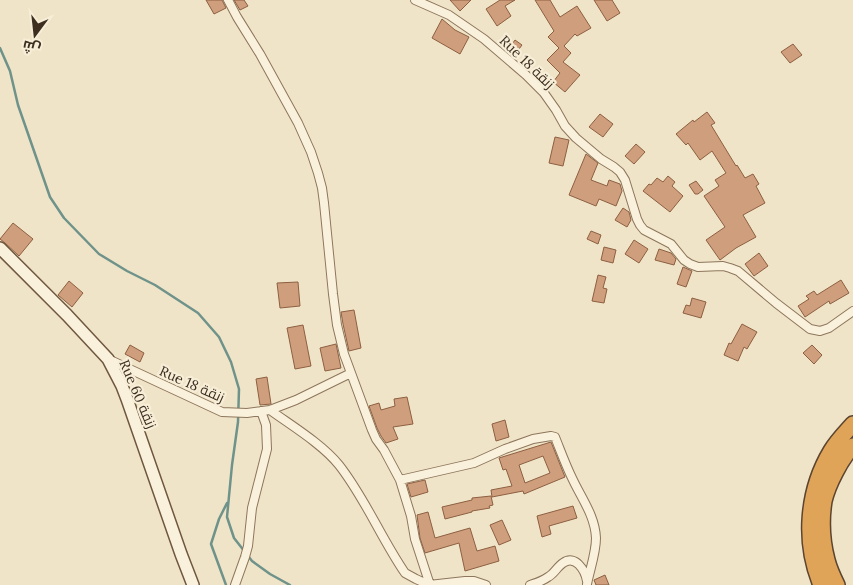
<svg xmlns="http://www.w3.org/2000/svg" width="853" height="585" viewBox="0 0 853 585" font-family="Lora,Cairo,serif">
<rect width="100%" height="100%" fill="#f0e4c8"/>
<g fill="none" stroke-linecap="round" stroke-linejoin="round">
<path stroke="#6f938a" stroke-width="2.5" d="M0,48L10,71L18,105L50,197L64,218L99,254L127,271L155,285L198,313L219,337L231,362L239,389L238,422L232,465L227,517L234,538L252,561L270,574L290,585
M226,585L211,544L219,519L227,503"/>
</g>
<path fill="#cf9f7d" stroke="#8d5f41" fill-rule="evenodd" d="M206,0H222L226,8L214,14Z
M234,0H244L248,6L240,10Z
M450,0H471L460,11Z
M500,0H515L505,6L511,16L497,26L486,9Z
M535,0H550L560,17L577,6L591,28L577,36L575,34L564,46L571,53L563,62L580,75L565,92L553,82L560,73L547,60L559,48L548,37L554,31Z
M594,0H612L620,13L607,21Z
M442,19L455,30L469,37L460,54L432,38Z
M515,40L522,45L513,57L507,51Z
M793,44L802,55L790,63L781,52Z
M707,112L715,123L711,125L736,166L737,165L745,178L753,174L759,184L756,186L765,203L743,215L756,237L736,248L720,260L706,240L725,227L704,196L719,186L715,180L726,173L712,151L700,160L688,143L686,145L676,134L693,120L694,122Z
M600,114L613,124L603,137L589,127Z
M555,137L569,140L563,166L549,163Z
M636,144L645,152L634,164L625,156Z
M586,154L598,163L591,180L607,186L609,180L620,184L622,191L616,206L599,199L596,206L569,195Z
M668,176L675,182L672,186L683,196L670,212L643,191L649,184L651,185L657,178L663,182Z
M696,181L703,190L698,194H695L689,185Z
M623,208L629,212L631,220L627,227L615,220Z
M13,223L33,239L19,256L5,243L0,239Z
M591,231L601,235L598,244L587,239Z
M634,240L648,249L639,263L625,254Z
M604,247L616,250L613,263L601,260Z
M659,249L671,253L676,259L674,265L655,260Z
M759,253L768,266L754,276L745,264Z
M683,267L692,271L686,287L677,284Z
M598,275L606,277L603,288L607,289L604,303L592,301Z
M841,280L849,293L830,304L829,301L805,317L798,306L809,299L806,296L814,291L817,295Z
M69,281L83,293L72,307L58,295Z
M298,282L300,306L280,308L277,283Z
M692,298L706,302L701,318L683,313L686,305L690,306Z
M354,310L361,348L349,351L343,324L341,312Z
M742,324L757,332L747,349L744,347L738,361L724,355L729,343L731,344Z
M303,325L311,366L295,369L287,328Z
M336,344L341,368L325,371L320,348Z
M130,345L144,353L140,362L125,354Z
M812,345L822,355L814,364L803,353Z
M267,377L271,404L260,405L256,379Z
M407,397L413,424L393,427L398,439L386,443L381,436L377,428L369,406L379,403L381,410L395,406L394,399Z
M505,420L509,437L496,441L492,424Z
M551,442L565,477L524,494L523,491L492,497L491,490L512,486L506,469L503,470L499,458ZM543,456L550,473L525,483L519,465Z
M425,480L428,492L411,497L407,484Z
M491,496L493,505L489,506L490,508L472,511V512L445,519L442,507L472,500V498Z
M573,506L577,518L549,526L551,534L542,537L537,516Z
M428,512L435,538L470,528L477,551L495,546L499,561L465,571L459,543L425,553L420,538L417,515Z
M502,520L511,540L499,545L490,525Z
M605,575L609,585H596L594,580Z"/>
<g fill="none" stroke-linecap="round" stroke-linejoin="round">
<defs>
<path id="street" d="M228,0L237,17L260,54L298,123L311,152L318,173L322,188L324,203L333,294L337,325L344,354L372,430L376,439L384,450L400,480L411,516L415,539L430,585
M415,0L449,15L484,39L526,75L544,93L556,110L565,126L576,138L601,159L614,167L620,172L625,180L637,219L640,225L644,230L671,244L684,260L690,264L698,267L723,266L730,268L738,271L776,303L810,329L820,331L829,328L853,311
M108,359L222,412L247,413L270,410L296,400L351,373
M270,410C292,426 322,444 339,465C365,498 381,538 405,573L416,579L429,585L465,581H474L486,585
M400,480L474,463L505,449L533,439L551,436L555,437C561,452 566,466 573,480C582,499 595,516 596,538C596,553 590,569 587,584
M235,585L245,557L248,546L252,508L267,449L266,425L261,411
M530,585C536,583 543,581 548,577C554,574 557,567 563,563C575,554 585,570 587,581"/>
<path id="secondary" d="M0,248L67,315L108,359L122,386L127,399L181,554L193,585"/>
<path id="highway" d="M821,585C803,542 807,491 831,451C837,441 845,433 853,424
M837,585C833,577 829,568 827,560C822,541 821,520 824,501C828,484 841,459 853,446"/>
</defs>
<use href="#street" stroke="#8d765c" stroke-width="10"/>
<use href="#secondary" stroke="#6f573f" stroke-width="14"/>
<use href="#highway" stroke="#5b4430" stroke-width="18"/>
<use href="#street" stroke="#faf1dc" stroke-width="8"/>
<use href="#secondary" stroke="#faf1dc" stroke-width="11"/>
<use href="#highway" stroke="#e0a458" stroke-width="15"/>
</g>
<g text-anchor="middle" dominant-baseline="central" stroke-width="4.5" stroke-linejoin="round" paint-order="stroke">
<g font-size="14" fill="#3d2e20" stroke="#f7eed8">
<text transform="translate(527 62) rotate(44)">Rue 18 زنقة</text>
<text transform="translate(192 384) rotate(24)">Rue 18 زنقة</text>
<text transform="translate(138 394) rotate(67)">Rue 60 زنقة</text>
</g>
</g>
<g transform="translate(35 35) rotate(195)" stroke="#f7eed8" stroke-width="4" paint-order="stroke">
<path d="M0-4L9 19L0 12L-9 19Z" fill="#3d2e20"/>
<text y="-8" font-size="14" font-weight="bold" text-anchor="middle" fill="#3d2e20">ش</text>
</g>
</svg>
